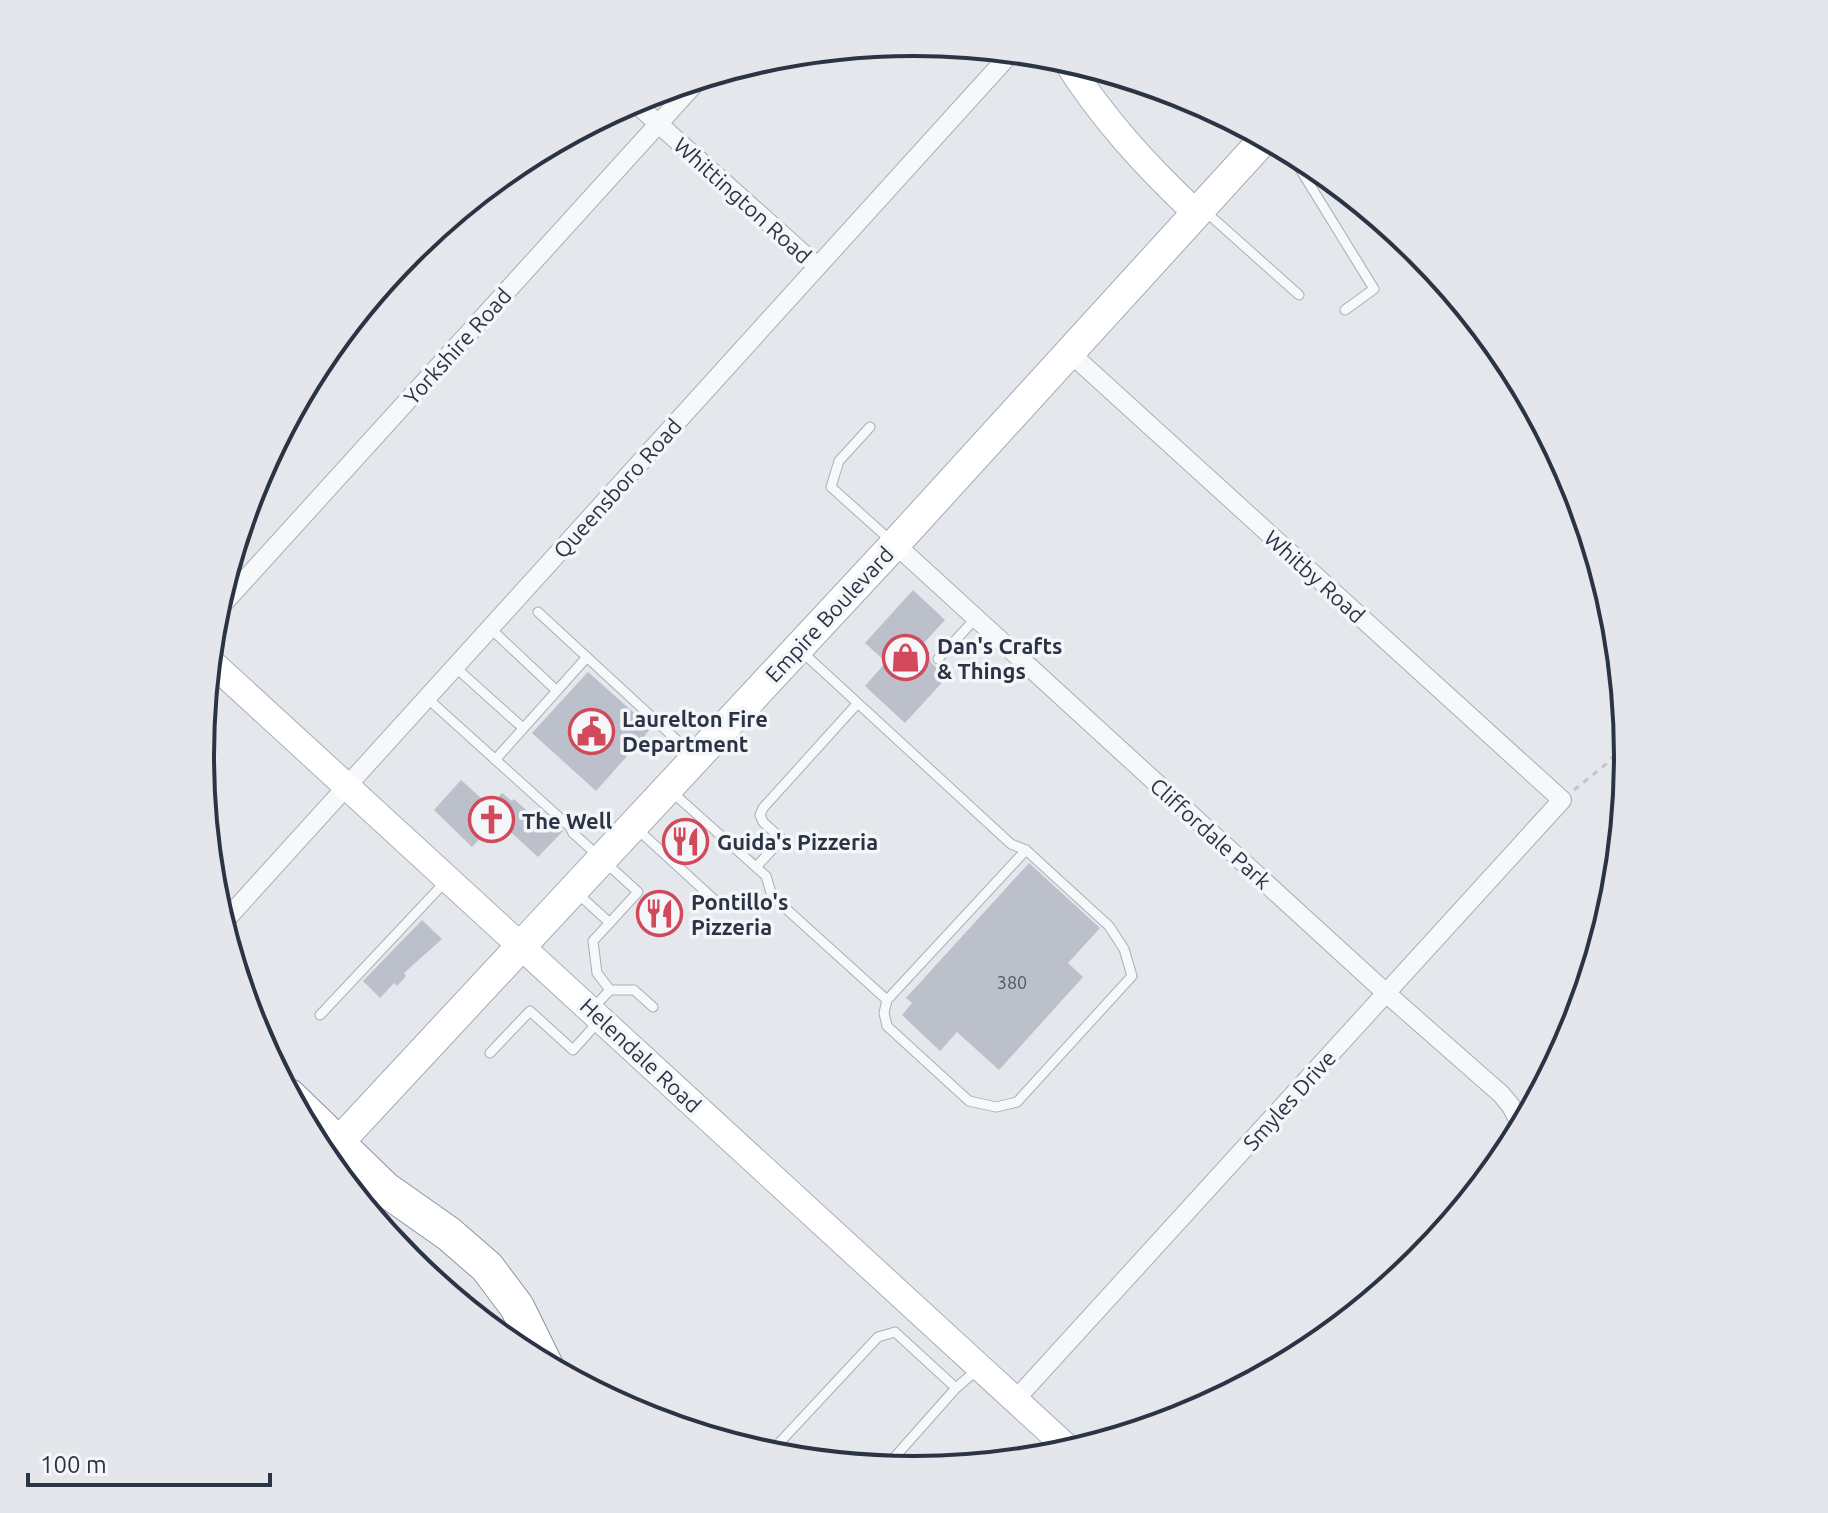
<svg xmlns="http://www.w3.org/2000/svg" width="1828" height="1513" viewBox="0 0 1828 1513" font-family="Ubuntu,sans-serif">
<rect width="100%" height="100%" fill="#e4e7ec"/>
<path fill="#bbc0ca" d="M913,590L945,620L922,645L930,653L928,655L932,664L948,676L905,723L865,686L886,662L865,643Z
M588,672L651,728L645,735L646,741L642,746H636L596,791L532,733Z
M461,780L490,806L502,793L512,801L514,799L544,826L551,820L563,831L538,857L502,824L495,832L490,828L472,847L434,810Z
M1029,863L1100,928L1068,963L1083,977L999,1070L957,1032L940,1051L902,1015L912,1003L906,998Z
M422,920L442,939L404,973L406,976L397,986L394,983L380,998L363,981Z"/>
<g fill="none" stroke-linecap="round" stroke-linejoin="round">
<defs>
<path id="lane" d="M1289,151L1374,289L1345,310
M1206,212L1299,295
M870,427L839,461L831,487L890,540
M538,612L693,755
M490,628L557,691
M938,659L976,618
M455,667L523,728
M427,698L570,827L573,833L638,892L593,941L597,973L610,990L593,1008
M495,760L587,657
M672,792L766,876L772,896L887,1000L884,1013L887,1026L969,1101L996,1107L1017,1102L1132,976L1124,949L1109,926L1026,850L1011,844L800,650
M636,828L719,904
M756,867L782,839L763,822L760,815L763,808L857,704
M577,893L610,923
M610,990H634L653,1007
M887,1000L1026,850
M320,1015L446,881
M490,1053L530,1011L573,1050L599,1021
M768,1455L878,1337L895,1332L956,1388
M885,1468L956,1388L978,1369"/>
<path id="street" d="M633,101L817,266
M895,544L1386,993L1501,1094L1511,1106L1522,1127
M214,614L700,78
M222,924L1012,52
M1016,1399L1562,800L1069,352"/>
<path id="secondary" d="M1065,59C1102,118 1146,166 1196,213
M209,660L1072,1452"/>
<path id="primary" d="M324,1158L895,544L1265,138"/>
<path id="highway" d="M289,1096L385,1189L449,1234L487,1267L517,1307L546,1366"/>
</defs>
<use href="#lane" stroke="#a9aeb7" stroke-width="11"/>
<use href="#street" stroke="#a9aeb7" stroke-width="20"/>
<use href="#secondary" stroke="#a9aeb7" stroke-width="28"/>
<use href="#primary" stroke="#a3abb8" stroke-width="32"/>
<use href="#highway" stroke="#8b94a3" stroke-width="36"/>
<path stroke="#c2c5cb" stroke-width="3" stroke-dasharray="6 6" stroke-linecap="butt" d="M1574,790L1605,765L1627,741"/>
<use href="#lane" stroke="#f7f8fa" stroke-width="9"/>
<use href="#street" stroke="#f7f8fa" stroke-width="18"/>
<use href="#secondary" stroke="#fff" stroke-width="26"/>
<use href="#primary" stroke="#fff" stroke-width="30"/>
<use href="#highway" stroke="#fff" stroke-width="34"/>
</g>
<defs>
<symbol id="shop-ring" viewBox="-11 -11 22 22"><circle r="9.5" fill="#f4f6f9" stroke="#d1495b" stroke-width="1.5"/><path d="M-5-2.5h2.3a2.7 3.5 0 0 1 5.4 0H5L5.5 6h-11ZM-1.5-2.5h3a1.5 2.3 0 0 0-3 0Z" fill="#d1495b"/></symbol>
<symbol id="civic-ring" viewBox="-11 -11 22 22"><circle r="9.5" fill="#f4f6f9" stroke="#d1495b" stroke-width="1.5"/><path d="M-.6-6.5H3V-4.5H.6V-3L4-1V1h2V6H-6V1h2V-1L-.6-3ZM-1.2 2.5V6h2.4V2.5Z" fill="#d1495b"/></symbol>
<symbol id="church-ring" viewBox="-11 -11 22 22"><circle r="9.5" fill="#f4f6f9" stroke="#d1495b" stroke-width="1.5"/><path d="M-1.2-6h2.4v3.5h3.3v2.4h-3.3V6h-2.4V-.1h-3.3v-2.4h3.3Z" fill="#d1495b"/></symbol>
<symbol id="restaurant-ring" viewBox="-11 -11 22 22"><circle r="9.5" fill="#f4f6f9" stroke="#d1495b" stroke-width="1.5"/><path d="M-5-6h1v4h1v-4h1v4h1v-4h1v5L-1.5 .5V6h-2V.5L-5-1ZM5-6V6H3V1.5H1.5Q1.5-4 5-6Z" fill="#d1495b"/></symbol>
</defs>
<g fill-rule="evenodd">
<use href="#shop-ring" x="880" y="632" width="51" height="51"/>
<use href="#civic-ring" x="566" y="706" width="51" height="51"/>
<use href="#church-ring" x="466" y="794" width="51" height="51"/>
<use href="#restaurant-ring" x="660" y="816" width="51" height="51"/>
<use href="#restaurant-ring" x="634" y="888" width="51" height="51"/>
</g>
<g text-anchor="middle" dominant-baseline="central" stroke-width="7" stroke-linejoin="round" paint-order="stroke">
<g font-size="18" fill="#4f5766">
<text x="1012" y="982">380</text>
</g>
<g font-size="22" fill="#2b3445" stroke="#f4f6f9">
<text transform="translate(743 200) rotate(42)">Whittington Road</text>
<text transform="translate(457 346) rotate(-48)">Yorkshire Road</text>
<text transform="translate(617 488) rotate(-48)">Queensboro Road</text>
<text transform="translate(1315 576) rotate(42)">Whitby Road</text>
<text transform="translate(829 614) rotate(-47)">Empire Boulevard</text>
<text transform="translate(1211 833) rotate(42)">Cliffordale Park</text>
<text transform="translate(641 1055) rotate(43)">Helendale Road</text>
<text transform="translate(1289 1100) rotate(-48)">Smyles Drive</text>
</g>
<g font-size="22" font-weight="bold" fill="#2b3445" stroke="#f4f6f9" text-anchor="start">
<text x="937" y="645">Dan's Crafts<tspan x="937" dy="25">&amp; Things</tspan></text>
<text x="622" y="718">Laurelton Fire<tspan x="622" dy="25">Department</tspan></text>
<text x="522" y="820">The Well</text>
<text x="717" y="841">Guida's Pizzeria</text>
<text x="691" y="901">Pontillo's<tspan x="691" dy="25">Pizzeria</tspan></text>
</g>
</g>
<path d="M0 0H1828V1513H0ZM214 756a700 700 0 1 1 1400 0a700 700 0 1 1-1400 0Z" fill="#e4e6eb" fill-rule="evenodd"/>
<path fill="none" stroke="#2b3445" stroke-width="4" d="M214 756a700 700 0 1 1 1400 0a700 700 0 1 1-1400 0Z"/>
<path d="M28 1473v12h242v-12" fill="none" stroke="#2b3445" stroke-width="4"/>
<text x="40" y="1473" font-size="24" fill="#2b3445" stroke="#f4f6f9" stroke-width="6" paint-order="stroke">100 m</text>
</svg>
